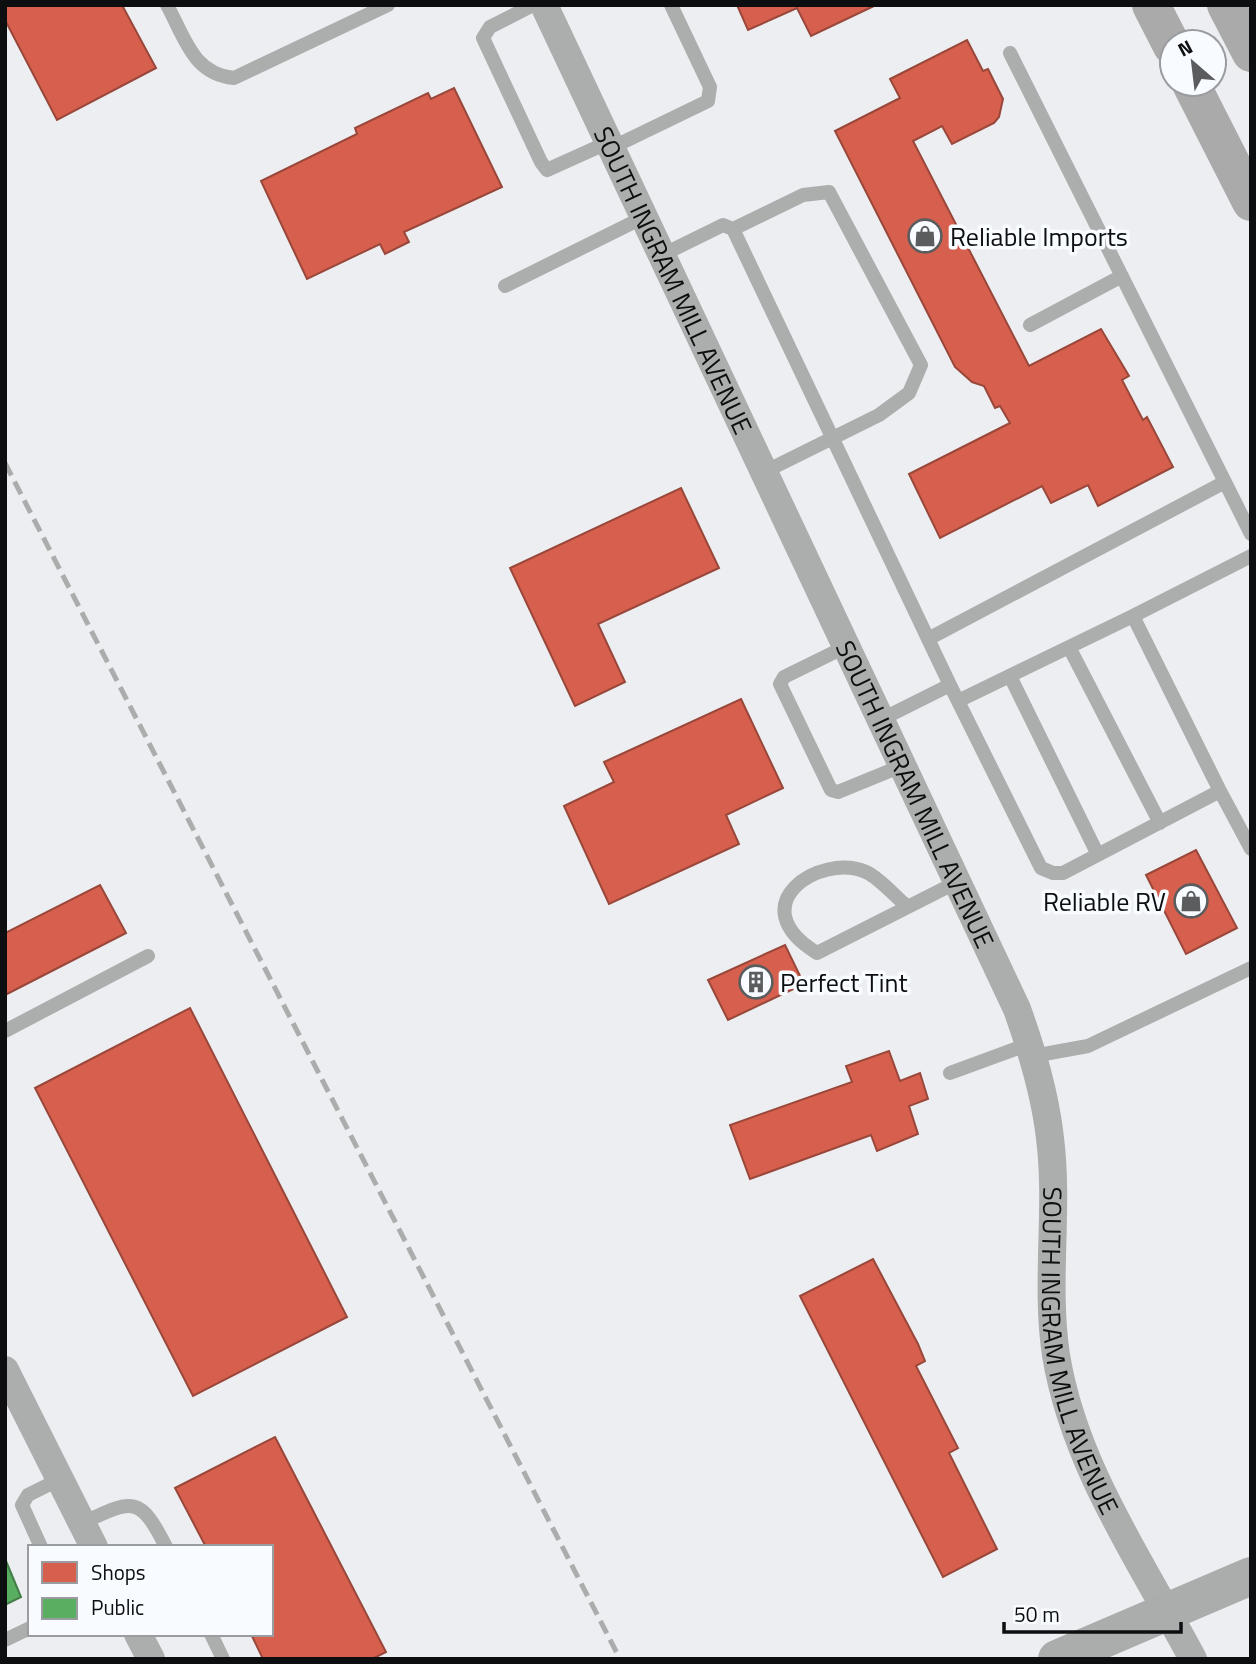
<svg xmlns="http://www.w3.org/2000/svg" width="1256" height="1664" viewBox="0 0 1256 1664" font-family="'Titillium Web',sans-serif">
<rect width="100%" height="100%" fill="#eceef1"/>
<path fill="#d6604d" stroke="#99473a" stroke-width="2" d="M5,5H122L156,68L57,120L5,20Z
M737,5H876L811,36L797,8L748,30Z
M967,40L983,71L988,69L1003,99L999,117L994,123L952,144L942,126L913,141L1029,366L1101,329L1129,376L1122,380L1143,420L1147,417L1173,467L1098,506L1088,485L1051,503L1042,486L940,538L909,474L1010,423L1000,406L995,408L984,386L972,382L955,367L835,131L900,98L890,79Z
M454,88L502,187L404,232L409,242L385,254L380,244L307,279L261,181L357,134L355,128L428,93L431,99Z
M681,488L719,568L598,624L625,682L575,706L510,568Z
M741,699L783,788L726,815L739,844L609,904L564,806L614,782L604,762Z
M1196,850L1237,928L1186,954L1146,875Z
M100,885L126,933L5,995V933Z
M785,945L804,984L728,1020L708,980Z
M190,1008L347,1317L193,1396L35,1088Z
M889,1051L900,1081L920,1073L928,1099L909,1106L918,1134L877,1151L871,1135L750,1179L730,1125L852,1082L846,1066Z
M873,1259L918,1344L925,1361L916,1366L958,1448L949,1453L997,1549L943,1577L800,1296Z
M275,1437L386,1652L372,1659H263L251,1634H271V1547H206L175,1488Z"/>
<path fill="#5aae61" stroke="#437e48" stroke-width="2" d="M6,1561L21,1597L5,1605V1561Z"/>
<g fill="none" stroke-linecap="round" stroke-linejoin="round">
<path stroke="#acadad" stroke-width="14" d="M167,5C185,38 193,74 234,78L388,5
M533,5L490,27L483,38L541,162L547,170L609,142
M1010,53L1251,534
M611,148L708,101L710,87L671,5
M733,229L803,195L829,192L921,365L909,393L879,415L764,472
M662,255L723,225L733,229L950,685L1041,868L1053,873H1063L1220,791L1133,616L1251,556
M505,286L644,217
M1030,325L1122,276
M928,639L1225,482
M847,646L784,677L780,684L831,790L838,792L904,765
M1069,647L1160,823
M1010,676L1098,855
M958,701L1133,616
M882,719L950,685
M1220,791L1251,849
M908,907C895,897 880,878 866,872C820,852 739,905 817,953L959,881
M5,1031L148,956
M1033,1056L1088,1046L1251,968
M950,1073L1029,1044
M82,1523C133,1499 140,1495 166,1547
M41,1547L22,1505L28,1495L60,1479
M211,1634L223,1659
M5,1640L30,1628"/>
<g stroke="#acadad" stroke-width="28">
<path id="s1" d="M544,5L1017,1009C1032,1051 1045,1093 1050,1138C1059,1210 1045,1283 1056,1355C1074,1466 1141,1561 1193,1659"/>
<path d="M5,1370L94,1547"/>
<path d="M138,1634L151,1659"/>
</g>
<path stroke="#abadad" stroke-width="38" d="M1057,1659L1251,1576"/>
<path stroke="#abaaab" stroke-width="38" d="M1151,5L1172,46
M1226,5L1251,53
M1191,84L1251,202"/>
<path stroke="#abadad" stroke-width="5" stroke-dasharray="14 7" stroke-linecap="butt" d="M5,463L620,1659"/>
</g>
<defs>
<symbol id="shop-ring" viewBox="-11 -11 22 22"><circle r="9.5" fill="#f8fbff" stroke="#5a5c5e" stroke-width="1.5"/><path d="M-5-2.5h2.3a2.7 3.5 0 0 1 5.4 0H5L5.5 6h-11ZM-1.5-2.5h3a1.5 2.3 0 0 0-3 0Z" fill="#5a5c5e"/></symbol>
<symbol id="building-ring" viewBox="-11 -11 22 22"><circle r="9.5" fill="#f8fbff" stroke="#5a5c5e" stroke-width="1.5"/><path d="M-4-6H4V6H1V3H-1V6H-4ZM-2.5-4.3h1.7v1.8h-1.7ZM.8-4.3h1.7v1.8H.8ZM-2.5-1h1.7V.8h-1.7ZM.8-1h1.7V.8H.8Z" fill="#5a5c5e"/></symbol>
</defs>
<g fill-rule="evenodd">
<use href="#shop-ring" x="906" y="217" width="38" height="38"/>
<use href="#shop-ring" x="1172" y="882" width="38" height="38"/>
<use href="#building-ring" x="737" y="963" width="38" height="38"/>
</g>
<g text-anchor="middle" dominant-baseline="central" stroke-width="7" stroke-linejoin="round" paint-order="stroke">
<g font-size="26" fill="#0c0e0f" stroke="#f8fbff" text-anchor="start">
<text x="950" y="236">Reliable Imports</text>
<text x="1166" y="901" text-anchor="end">Reliable RV</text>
<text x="780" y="982">Perfect Tint</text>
</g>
<g font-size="26" fill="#0c0e0f" stroke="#f8fbff">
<text stroke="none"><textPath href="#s1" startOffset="304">SOUTH INGRAM MILL AVENUE</textPath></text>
<text stroke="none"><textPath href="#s1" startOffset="872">SOUTH INGRAM MILL AVENUE</textPath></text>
<text stroke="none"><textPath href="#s1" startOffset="1460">SOUTH INGRAM MILL AVENUE</textPath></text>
</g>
</g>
<rect width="1256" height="1664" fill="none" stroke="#0c0e0f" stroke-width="14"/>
<rect x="28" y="1545" width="245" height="91" fill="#f8fbff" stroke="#9a9c9f" stroke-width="2"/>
<rect x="42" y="1562" width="35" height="21" fill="#d6604d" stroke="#9a9c9f" stroke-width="2"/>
<text x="91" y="1580" font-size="21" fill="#0c0e0f">Shops</text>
<rect x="42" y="1598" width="35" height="21" fill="#5aae61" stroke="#9a9c9f" stroke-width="2"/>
<text x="91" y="1615" font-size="21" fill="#0c0e0f">Public</text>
<g transform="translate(1193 63) rotate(332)"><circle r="33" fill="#f8fbff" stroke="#9a9c9f" stroke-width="2"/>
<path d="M0-5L12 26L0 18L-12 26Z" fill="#5a5c5e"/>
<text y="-10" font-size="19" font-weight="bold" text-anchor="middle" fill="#0c0e0f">N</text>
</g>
<path d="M1004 1622v10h177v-10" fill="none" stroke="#0c0e0f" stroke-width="3.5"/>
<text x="1014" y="1622" font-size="21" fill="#0c0e0f" stroke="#f8fbff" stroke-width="5" paint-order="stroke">50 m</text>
</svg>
